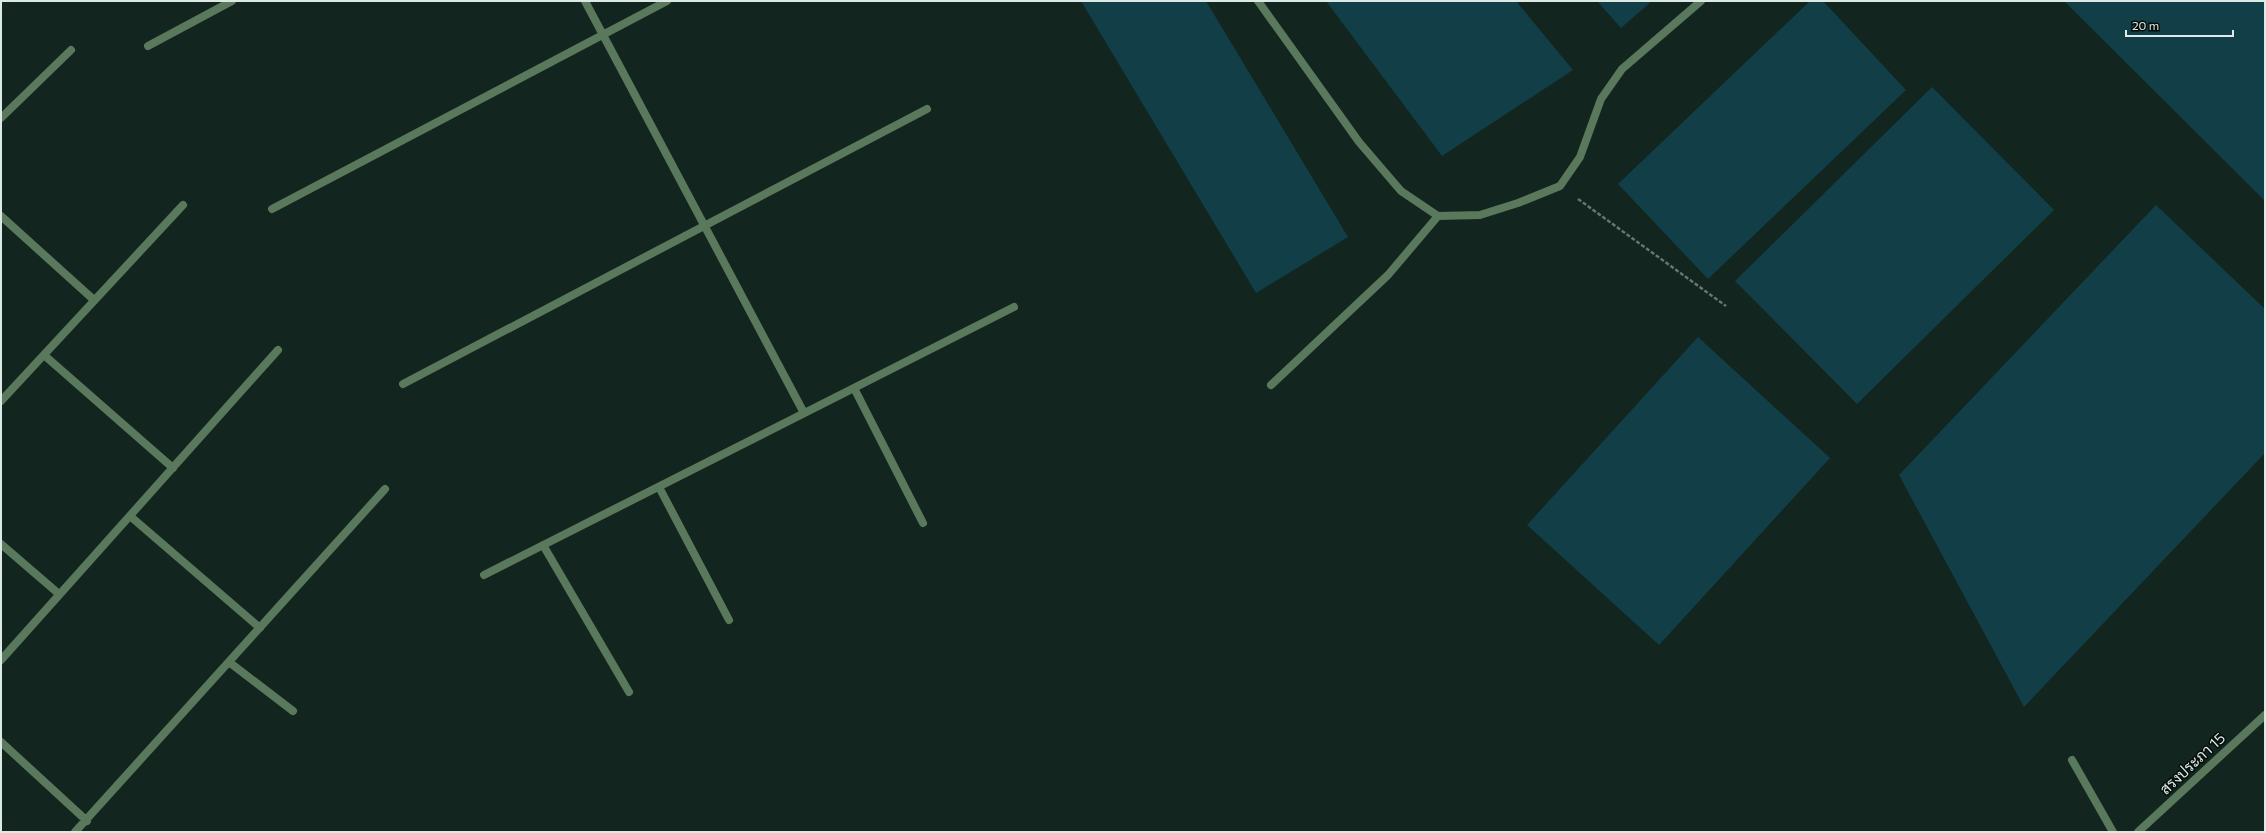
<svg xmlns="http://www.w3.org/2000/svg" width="2266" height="833" viewBox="0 0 2266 833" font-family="Commissioner,Sarabun,sans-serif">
<rect width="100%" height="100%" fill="#12261f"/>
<path fill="#113e47" d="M1081,1H1206L1348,237L1256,293Z
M1326,1H1516L1573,70L1442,156Z
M1597,1H1652L1621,28Z
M1810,1H1823L1906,90L1708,279L1618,184Z
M2064,1H2265V201Z
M1932,87L2054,210L1857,404L1735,281Z
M2156,205L2265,309V453L2024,707L1899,475Z
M1698,337L1830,458L1659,645L1527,525Z"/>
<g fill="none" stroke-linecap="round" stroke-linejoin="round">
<path stroke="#657670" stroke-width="2.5" stroke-dasharray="4 2" stroke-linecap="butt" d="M1578,199L1726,306"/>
<path stroke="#5a785c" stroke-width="8" d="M1271,385L1388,275L1438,216"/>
<path stroke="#5a785c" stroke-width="8" d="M585,1L804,413
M1258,1L1359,142L1401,191L1438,216L1480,215L1518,203L1560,186L1580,157L1601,99L1622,69L1701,1
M148,46L232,1
M1,118L71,50
M272,209L667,1
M1,216L94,300
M44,355L173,468
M403,384L927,109
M854,388L923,523
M1,401L183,205
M659,487L729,620
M130,516L260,628
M1,544L59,594
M543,545L629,692
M484,575L1014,307
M1,660L278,350
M229,662L293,711
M1,742L87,821
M2072,760L2113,832
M75,832L385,489
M2138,832L2265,715"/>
</g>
<g text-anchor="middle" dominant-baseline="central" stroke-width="3" stroke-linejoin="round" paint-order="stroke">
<g font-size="15" fill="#dce9e4" stroke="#050d0a">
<text transform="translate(2192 763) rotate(-43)">สรงประภา 15</text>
</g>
</g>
<rect width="2266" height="833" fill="none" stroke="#dce9e4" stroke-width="4"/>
<path d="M2126 30v6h107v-6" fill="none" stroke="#dce9e4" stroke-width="2"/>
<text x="2132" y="30" font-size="12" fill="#dce9e4" stroke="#050d0a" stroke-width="3" paint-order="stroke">20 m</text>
</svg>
